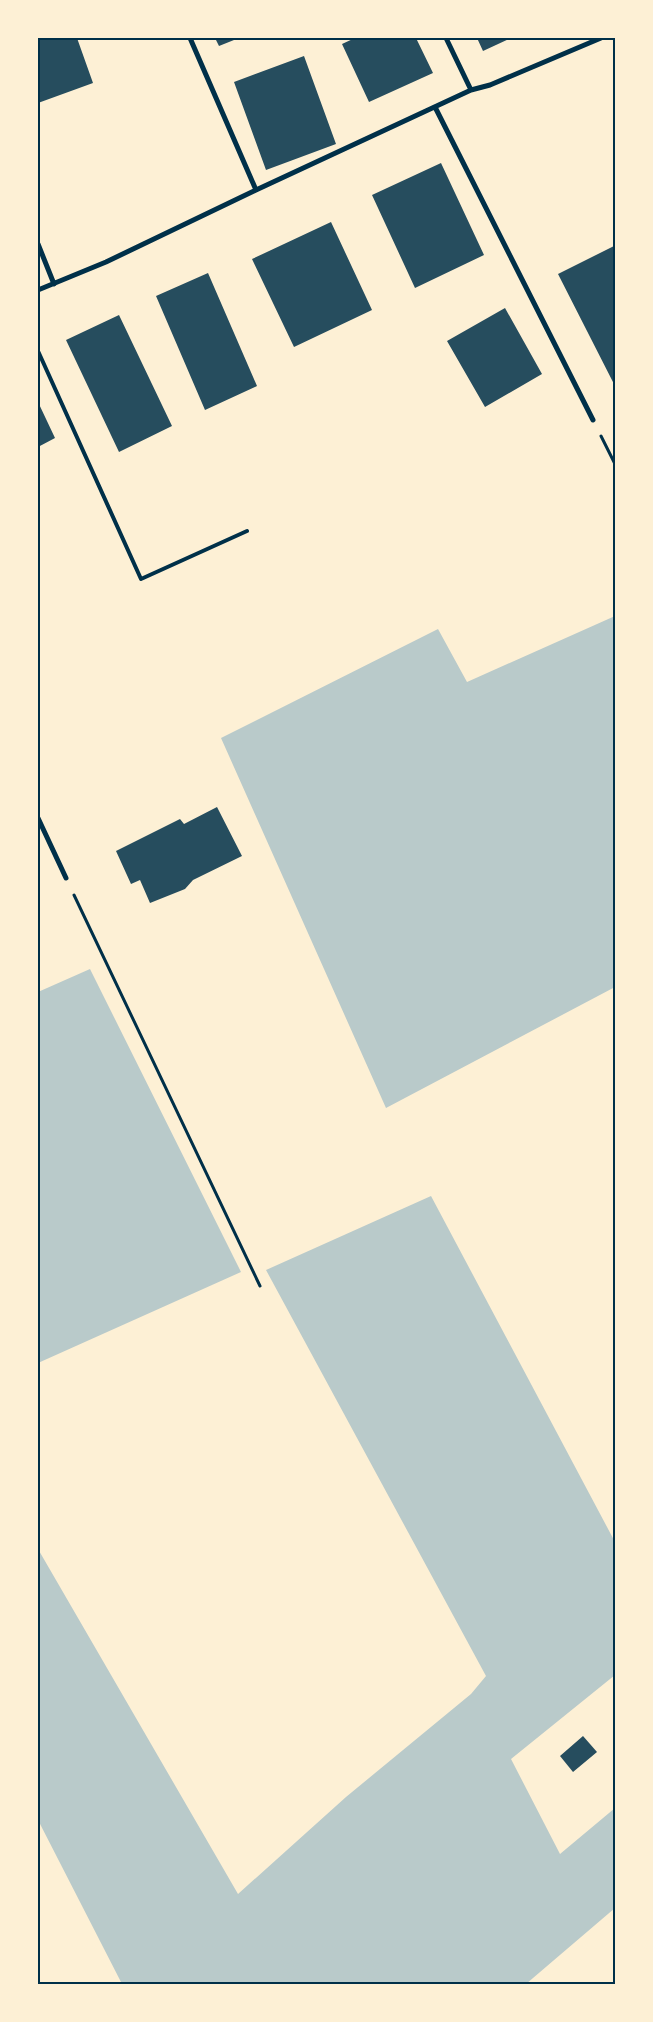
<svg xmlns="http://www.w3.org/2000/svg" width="653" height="2022" viewBox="0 0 653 2022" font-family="'Alegreya Sans',sans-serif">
<rect width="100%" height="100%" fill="#fdf0d5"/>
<path fill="#b9caca" d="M615,616V987L386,1108L221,738L438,629L467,682Z
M90,969L241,1272L38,1363V992Z
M431,1196L615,1542V1675L511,1759L560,1854L615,1808V1908L526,1984H122L38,1820V1549L238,1894L346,1797L471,1694L486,1676L266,1270Z"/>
<path fill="#264d5e" d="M38,38H77L93,83L38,103Z
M215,38H239L219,46Z
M355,38H416L433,73L369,102L342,44Z
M477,38H511L483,51Z
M304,56L336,144L266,170L234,82Z
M441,163L484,255L415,288L372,195Z
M331,222L372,310L294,347L252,259Z
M616,245V388L558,274Z
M208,273L257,386L205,410L156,296Z
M505,308L542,374L485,407L447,341Z
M119,315L172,426L119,452L66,340Z
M38,402L55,438L38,447Z
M217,807L242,856L193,880L185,889L150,903L140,880L131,884L116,851L180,819L184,824Z
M583,1736L597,1752L573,1772L560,1756Z"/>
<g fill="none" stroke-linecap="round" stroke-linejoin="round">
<path stroke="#003049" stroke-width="3" d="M601,436L616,466
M74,895L260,1286"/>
<path stroke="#003049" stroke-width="4" d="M38,351L141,579L247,531"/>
<path stroke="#003049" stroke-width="5" d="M190,38L256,190
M446,38L471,90
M435,107L593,420
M38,244L54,284
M38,290L106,262L256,190L471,90L490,85L601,38
M38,818L66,878"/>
</g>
<rect width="653" height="2022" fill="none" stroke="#fdf0d5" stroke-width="78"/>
<rect x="39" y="39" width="575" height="1944" fill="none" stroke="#003049" stroke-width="2"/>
</svg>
